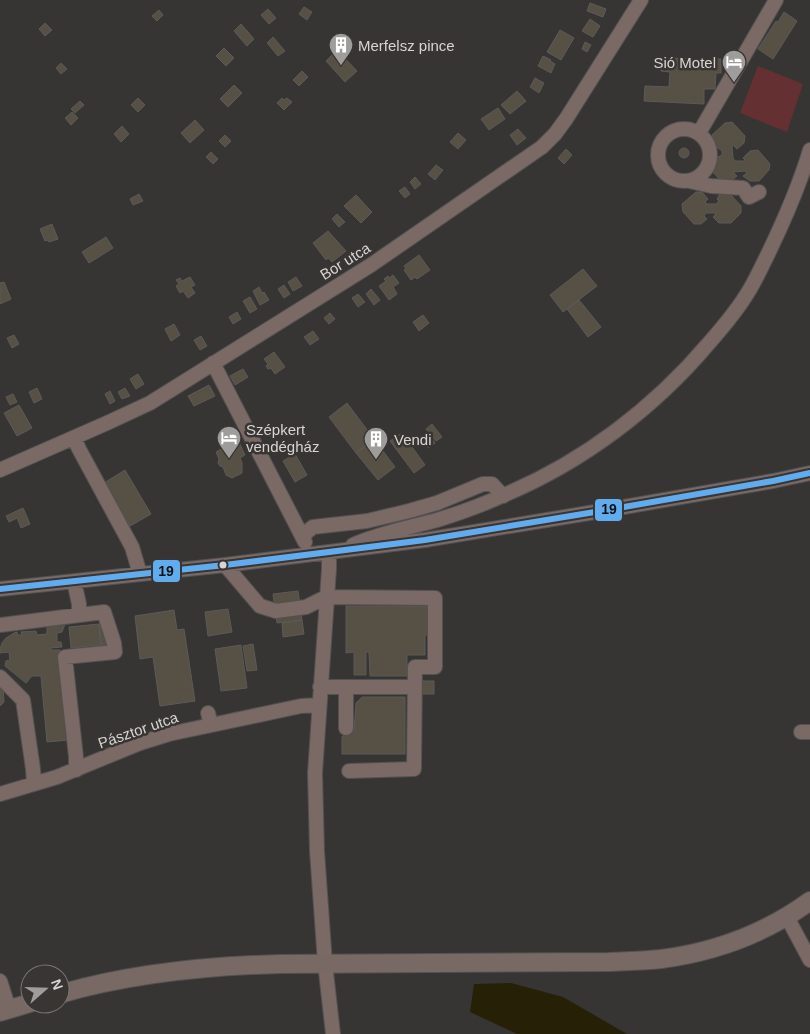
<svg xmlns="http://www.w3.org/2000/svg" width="810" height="1034" viewBox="0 0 810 1034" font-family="Arial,sans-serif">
<rect width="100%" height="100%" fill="#373534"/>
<path fill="#643032" d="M758,66L803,84L787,132L740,113Z"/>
<path fill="#262007" d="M511,983L563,997L627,1034H517L470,1012L474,984Z"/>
<path fill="#575044" stroke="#5c5a59" d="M590,3L606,9L603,17L587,11Z
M304,7L312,12L307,20L299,14Z
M268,9L276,18L269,24L261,15Z
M159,10L163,15L157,21L152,16Z
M784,12L797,21L773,59L758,49L776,21L778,22Z
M590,19L600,26L593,37L582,31Z
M45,23L52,30L45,36L39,29Z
M241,24L254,39L247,46L234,31Z
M560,30L574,38L561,60L547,52Z
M273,37L285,51L278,56L267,43Z
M585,42L591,45L587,52L582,49Z
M224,48L234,58L226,66L216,56Z
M337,50L357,71L345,82L326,61Z
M543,56L551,60L550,61L555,64L551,73L538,66Z
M661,58L721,59V73H716L715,89H704V104L644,101L645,86L669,87L670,72L661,71Z
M61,63L67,69L61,74L56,68Z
M302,71L308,77L299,86L293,80Z
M535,78L544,83L539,93L530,87Z
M234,85L242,93L228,107L220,99Z
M517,91L526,101L510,114L501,105Z
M138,98L145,105L138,112L131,105Z
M282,98L284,100L287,98L292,102L284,110L277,103Z
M80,101L84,105L75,113L71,109Z
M498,108L505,119L489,130L481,119Z
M72,112L78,118L71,125L65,118Z
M195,120L204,130L190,143L181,133Z
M732,122L745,136L744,143L737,149L733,145L732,147L733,158L735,161H746L743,158L750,151L758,150L770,164L769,170L759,181H750L743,176L747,173L745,171L733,172L737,176L731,181H721L711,170L712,160L722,155V151L712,143V135L725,123Z
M122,126L129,134L121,142L114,134Z
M518,129L526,138L517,145L510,135Z
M458,133L466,140L458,149L450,142Z
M225,135L231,141L225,147L219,141Z
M679 153a5 5 0 1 1 10 0a5 5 0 1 1-10 0Z
M566,149L572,155L564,164L558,158Z
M211,152L218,159L213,164L206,157Z
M436,165L443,170L435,180L428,174Z
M415,177L421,184L415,189L410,182Z
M405,187L410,194L405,198L399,191Z
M696,192H702L708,199L705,202L707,204H716L719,201L717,199L720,194L729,193L741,206V213L731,223H719L713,217L716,214L715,213H706L704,216L707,219L701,224H694L683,212L682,204Z
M139,194L143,201L133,205L130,199Z
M356,195L372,212L361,223L344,206Z
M337,214L345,222L339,227L332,219Z
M52,224L58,239L49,242L48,240L45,241L40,229Z
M328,231L346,251L332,262L328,258L326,260L313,243Z
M106,237L113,248L89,263L82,252Z
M419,255L430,270L417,279L415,277L411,280L404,270L406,269L404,266Z
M583,269L597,286L563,312L550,295Z
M393,275L399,283L393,287L397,294L389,300L379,286L386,281L384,279L388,276L389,278Z
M190,277L195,285L191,287L195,293L188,298L183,291L180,293L176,286L179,284L176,280L180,278L182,281Z
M296,277L302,286L293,291L288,282Z
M4,282L11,299L0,304V283Z
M284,285L290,294L284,298L278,289Z
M259,287L262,293L264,292L269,300L260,305L253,291Z
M371,289L380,300L374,305L366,294Z
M358,294L365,302L358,307L352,298Z
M250,297L257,309L250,313L243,301Z
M579,300L601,327L588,337L567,309Z
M237,312L241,319L233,324L229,317Z
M330,313L335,319L329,324L324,318Z
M423,315L429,323L419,331L413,322Z
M174,324L180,335L171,341L165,329Z
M313,331L319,339L310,345L304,337Z
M14,335L19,344L12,348L7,338Z
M201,336L207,346L200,350L194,340Z
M274,352L285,367L275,374L271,368L268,369L266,366L268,364L264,359Z
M243,369L248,377L235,385L230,376Z
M138,374L144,384L136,389L130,379Z
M209,385L215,396L194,406L188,396Z
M37,388L42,399L34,403L29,392Z
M125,388L130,396L122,399L118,392Z
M110,391L115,401L110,404L105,394Z
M13,394L17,402L10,405L6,397Z
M347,403L374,439L356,453L329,417Z
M19,405L32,428L17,436L4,413Z
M432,424L442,437L436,441L426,429Z
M402,433L425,465L414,473L390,441Z
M429,435L435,443L428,448L423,440Z
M374,439L395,467L378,480L356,453Z
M238,440L245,455L240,458L242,463V473L232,478L226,475L223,467L220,466L218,463L219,459L216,452Z
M295,454L307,475L295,482L283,461Z
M125,470L151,514L130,526L104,483Z
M23,508L30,524L21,528L17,518L9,522L6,516Z
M298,591L302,620L277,623L273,594Z
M346,606H433V635H425V655H407V676H370L369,652H366V675H354V652L346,653Z
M228,609L232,632L208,636L205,612Z
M174,610L177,630L184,629L195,701L160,706L153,657L140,659L135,616Z
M302,620L304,634L283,637L282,623Z
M62,621L65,624L62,632L57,633V642H61L62,647L50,648L51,650H60L68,740L47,742L41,676H32L26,683L5,666L6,661L10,660L9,652L0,653V649L2,643L6,638L14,633L17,632L18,635H22L21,632L36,631L37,635L47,634V628L51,624Z
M99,624H106L108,645H101Z
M99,624L101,645L71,648L69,627Z
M253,644L257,670L247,671L243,646Z
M241,645L247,688L221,691L215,649Z
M419,681H434V694H419Z
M0,686L3,688L4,702L0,706Z
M362,697H405V754H342V737L348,731H354L356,703Z"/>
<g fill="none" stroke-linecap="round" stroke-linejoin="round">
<defs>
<path id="minor" d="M658 155a26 26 0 1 1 52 0a26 26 0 1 1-52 0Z
M699,133L776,0
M689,181L711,186L743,188L749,197L759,192
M213,363L305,542
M74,438L79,449L132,547L140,574
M0,470L107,423L150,403L371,265L542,147L555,134L566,119L641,0
M302,536L313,527L367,521L409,511L437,503L483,484H492L503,496
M353,545C380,533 408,528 437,520C460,513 482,505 504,495C583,462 654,408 709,343C724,326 739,308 750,289C756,279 761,268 766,258C783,223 799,187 810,150
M329,552V569L315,773L317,851L325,963L333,1034
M225,565L260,606L276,611L306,607L326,597L435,598V667H415L414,769L349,771
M74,581L79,604V615
M0,589L225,565L425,540L601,511L773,481L810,473
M0,625L104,612L114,643L115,652L65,657L76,757V770
M0,677L23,700L33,769L34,784
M320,687H414
M346,687V728
M208,713L211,725
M801,732H810
M0,794L57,777L140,743L169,734L301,706L319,705
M787,917L810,960
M0,981L9,1009"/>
<path id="major" d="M60,994C132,973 206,966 280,964L608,962C625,961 643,961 661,959C715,952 766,933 810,901
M0,1012L30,1003"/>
</defs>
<use href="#minor" stroke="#535252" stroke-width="16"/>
<use href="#major" stroke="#535252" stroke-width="20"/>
<use href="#minor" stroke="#7a6964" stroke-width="14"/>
<use href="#major" stroke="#796964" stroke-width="18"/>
<defs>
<path id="bus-1" d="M0,589L225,565L425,540L601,511L773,481L810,473"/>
</defs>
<use href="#bus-1" stroke="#383533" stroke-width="10"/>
<use href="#bus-1" stroke="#60acee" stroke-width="6"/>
</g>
<defs>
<symbol id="building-pin" viewBox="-11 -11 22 30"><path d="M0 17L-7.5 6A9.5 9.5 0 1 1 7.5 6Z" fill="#9f9d9c" stroke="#383533"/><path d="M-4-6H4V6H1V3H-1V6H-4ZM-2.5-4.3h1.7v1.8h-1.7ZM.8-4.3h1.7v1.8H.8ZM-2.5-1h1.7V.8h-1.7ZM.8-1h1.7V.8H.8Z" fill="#fff"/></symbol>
<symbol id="hotel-pin" viewBox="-11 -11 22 30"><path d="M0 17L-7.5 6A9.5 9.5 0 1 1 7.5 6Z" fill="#9f9d9c" stroke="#383533"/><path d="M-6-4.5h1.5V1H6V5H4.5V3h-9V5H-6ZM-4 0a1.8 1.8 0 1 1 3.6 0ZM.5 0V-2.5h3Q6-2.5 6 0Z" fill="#fff"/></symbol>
</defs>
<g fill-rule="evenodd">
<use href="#building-pin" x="327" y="31" width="28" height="38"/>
<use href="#hotel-pin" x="720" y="48" width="28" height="38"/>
<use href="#hotel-pin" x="215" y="424" width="28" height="38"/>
<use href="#building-pin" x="362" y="425" width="28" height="38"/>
</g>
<circle fill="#d7d5d4" stroke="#383533" stroke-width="2" cx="223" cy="565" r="4.5"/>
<g text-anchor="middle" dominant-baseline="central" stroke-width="5" stroke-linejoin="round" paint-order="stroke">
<g font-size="15" fill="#d7d5d4" stroke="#383533" text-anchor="start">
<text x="358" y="45">Merfelsz pince</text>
<text x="716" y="62" text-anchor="end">Sió Motel</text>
<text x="246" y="429">Szépkert<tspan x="246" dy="17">vendégház</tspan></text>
<text x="394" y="439">Vendi</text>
</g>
<g font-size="15" fill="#d7d5d4" stroke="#383533">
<text transform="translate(345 261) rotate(-32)">Bor utca</text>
<text transform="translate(138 730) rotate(-19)">Pásztor utca</text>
</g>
</g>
<g stroke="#383533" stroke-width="2">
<rect x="594" y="498" width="29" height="24" rx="5" fill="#60acee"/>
<rect x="152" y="559" width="29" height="24" rx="5" fill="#60acee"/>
</g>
<g font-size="14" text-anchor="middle" font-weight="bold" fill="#111">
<text x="609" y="514">19</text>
<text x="166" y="576">19</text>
</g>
<g transform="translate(45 989) rotate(70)"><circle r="24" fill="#383533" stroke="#787573"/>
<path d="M0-4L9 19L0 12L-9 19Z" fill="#9f9d9c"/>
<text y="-8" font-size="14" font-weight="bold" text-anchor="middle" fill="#d7d5d4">N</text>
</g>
</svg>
